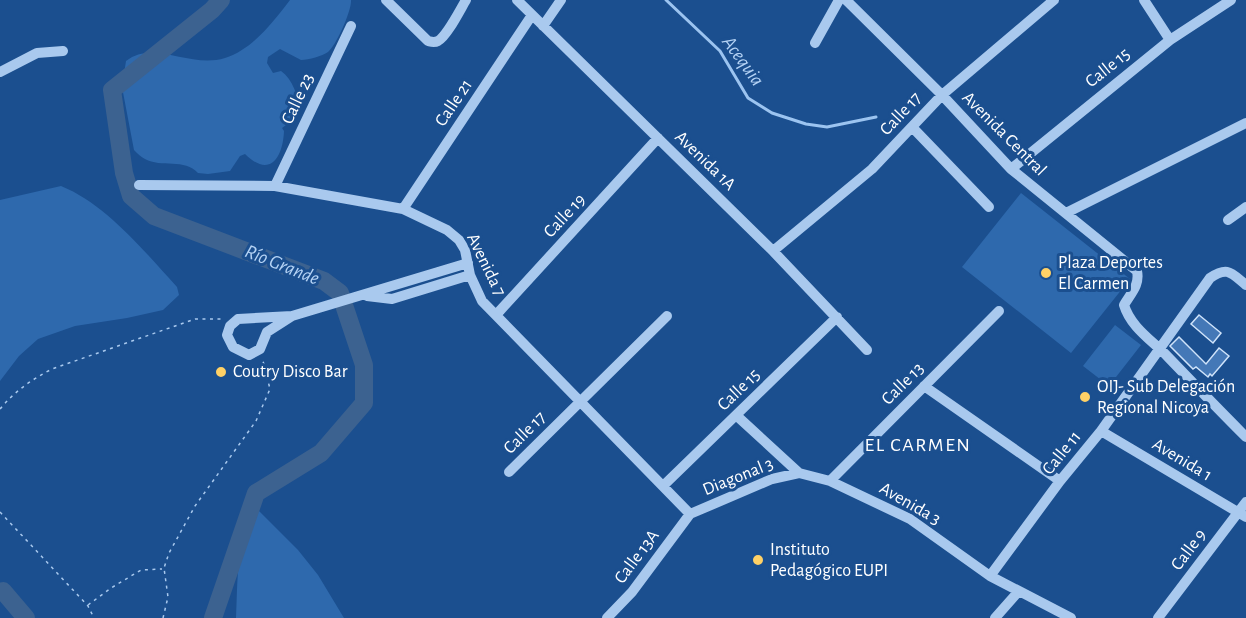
<svg xmlns="http://www.w3.org/2000/svg" width="1246" height="618" viewBox="0 0 1246 618" font-family="'Alegreya Sans',sans-serif">
<rect width="100%" height="100%" fill="#1b4f8f"/>
<path fill="#2e69ad" d="M290,0H351C352,10 336,46 328,52C322,56 309,60 301,60L280,49L268,57L267,63L273,73L281,71C293,79 298,97 300,110L294,119L282,128L284,131C283,157 270,179 245,154L240,156L230,171L208,174L198,173C185,158 161,168 145,159C141,157 137,153 134,150L122,87L126,61C154,39 190,69 225,58C253,49 273,22 290,0Z
M61,186C106,204 145,252 177,287L179,295L163,310L127,318L75,326L38,339L19,356L0,381V200Z
M1021,193L1130,279L1071,353L962,267Z
M1115,325L1141,345L1109,386L1083,366Z
M258,510L298,550L318,575L344,618H236C238,583 235,539 258,510Z"/>
<g fill="none" stroke-linecap="round" stroke-linejoin="round">
<path stroke="#9cc4f0" stroke-width="3" d="M666,0L720,51L748,98L772,113L806,124L827,127L876,117"/>
<path stroke="#3c6290" stroke-width="18" d="M0,592L3,591L26,618
M213,618L256,493L321,453L364,403V365L340,293L324,281L154,216L131,196L124,173L112,90L212,10L221,0"/>
</g>
<path fill="#4478b7" stroke="#cfe3fa" stroke-width="1.5" d="M1199,315L1221,333L1213,343L1191,324Z
M1179,337L1206,364L1219,348L1229,356L1212,376L1210,374L1208,377L1196,367L1193,369L1170,346Z"/>
<g fill="none" stroke-linecap="round" stroke-linejoin="round">
<path stroke="#a9c9ee" stroke-width="1.5" stroke-dasharray="3 4.5" stroke-linecap="butt" d="M0,409C15,391 31,380 52,369L195,319H222
M0,512L88,606L94,618
M88,605L111,588L141,570L162,569
M163,618L168,597L164,568L169,553L195,506L256,421L270,389L263,361"/>
<path stroke="#a9c9ee" stroke-width="10" d="M386,0L428,41C432,42 434,43 438,41C447,36 460,10 466,0
M517,0L773,251L867,350
M846,0L942,95L1011,169L1137,271C1140,285 1131,293 1124,305C1131,328 1153,341 1168,357C1194,384 1220,411 1246,437
M1144,0L1170,40
M543,26L561,0
M815,43L839,0
M0,72L37,53L63,51
M912,127L989,207
M1011,169L1170,40L1231,0
M139,185L275,186L403,209L447,230L459,240L465,250L470,275L482,301L690,514
M275,186L351,26
M403,209L532,15
M1066,213L1246,123
M1228,220L1246,207
M773,251L872,169L942,95L1054,0
M367,296L392,299L470,275
M496,315L658,138
M292,316L267,332L260,349L249,355L233,347L227,335L230,326L238,319L292,316L468,263
M924,386L1060,481
M737,416L799,473L830,481L910,519L990,576L1071,618
M1101,431L1246,517
M509,472L667,316
M830,481L999,311
M663,486L837,317
M690,514L772,479L799,473
M990,576L1060,481L1101,431L1210,278C1228,266 1231,273 1246,285
M607,618L632,592L690,514
M995,618L1018,592
M1158,618L1246,502"/>
</g>
<g fill="#ffd166" stroke="#1b4f8f" stroke-width="2">
<circle cx="1046" cy="273" r="6"/>
<circle cx="221" cy="372" r="6"/>
<circle cx="1085" cy="397" r="6"/>
<circle cx="758" cy="560" r="6"/>
</g>
<g text-anchor="middle" dominant-baseline="central" stroke-width="6" stroke-linejoin="round" paint-order="stroke">
<g font-size="18" fill="#fff" stroke="#1b4f8f">
<text transform="translate(1108 68) rotate(-39)">Calle 15</text>
<text transform="translate(298 99) rotate(-65)">Calle 23</text>
<text transform="translate(454 103) rotate(-56)">Calle 21</text>
<text transform="translate(901 114) rotate(-47)">Calle 17</text>
<text transform="translate(1004 134) rotate(45)">Avenida Central</text>
<text transform="translate(705 161) rotate(44)">Avenida 1A</text>
<text transform="translate(565 216) rotate(-47)">Calle 19</text>
<text transform="translate(486 265) rotate(64)">Avenida 7</text>
<text transform="translate(903 384) rotate(-45)">Calle 13</text>
<text transform="translate(739 390) rotate(-44)">Calle 15</text>
<text transform="translate(525 433) rotate(-45)">Calle 17</text>
<text transform="translate(1062 453) rotate(-51)">Calle 11</text>
<text transform="translate(1182 460) rotate(31)">Avenida 1</text>
<text transform="translate(738 477) rotate(-22)">Diagonal 3</text>
<text transform="translate(910 504) rotate(30)">Avenida 3</text>
<text transform="translate(1189 550) rotate(-53)">Calle 9</text>
<text transform="translate(637 557) rotate(-53)">Calle 13A</text>
</g>
<g font-size="18" fill="#fff" stroke="#1b4f8f" text-anchor="start">
<text x="1058" y="263">Plaza Deportes<tspan x="1058" dy="21">El Carmen</tspan></text>
<text x="233" y="372">Coutry Disco Bar</text>
<text x="1097" y="387">OIJ- Sub Delegación<tspan x="1097" dy="21">Regional Nicoya</tspan></text>
<text x="770" y="550">Instituto<tspan x="770" dy="21">Pedagógico EUPI</tspan></text>
</g>
<g font-size="20" font-style="italic" fill="#b5d3f5" stroke="#1b4f8f">
<text transform="translate(743 61) rotate(54)">Acequia</text>
<text transform="translate(282 265) rotate(22)">Río Grande</text>
</g>
<g font-size="20" letter-spacing="1.5" fill="#fff" stroke="#1b4f8f">
<text x="918" y="445">EL CARMEN</text>
</g>
</g>
</svg>
